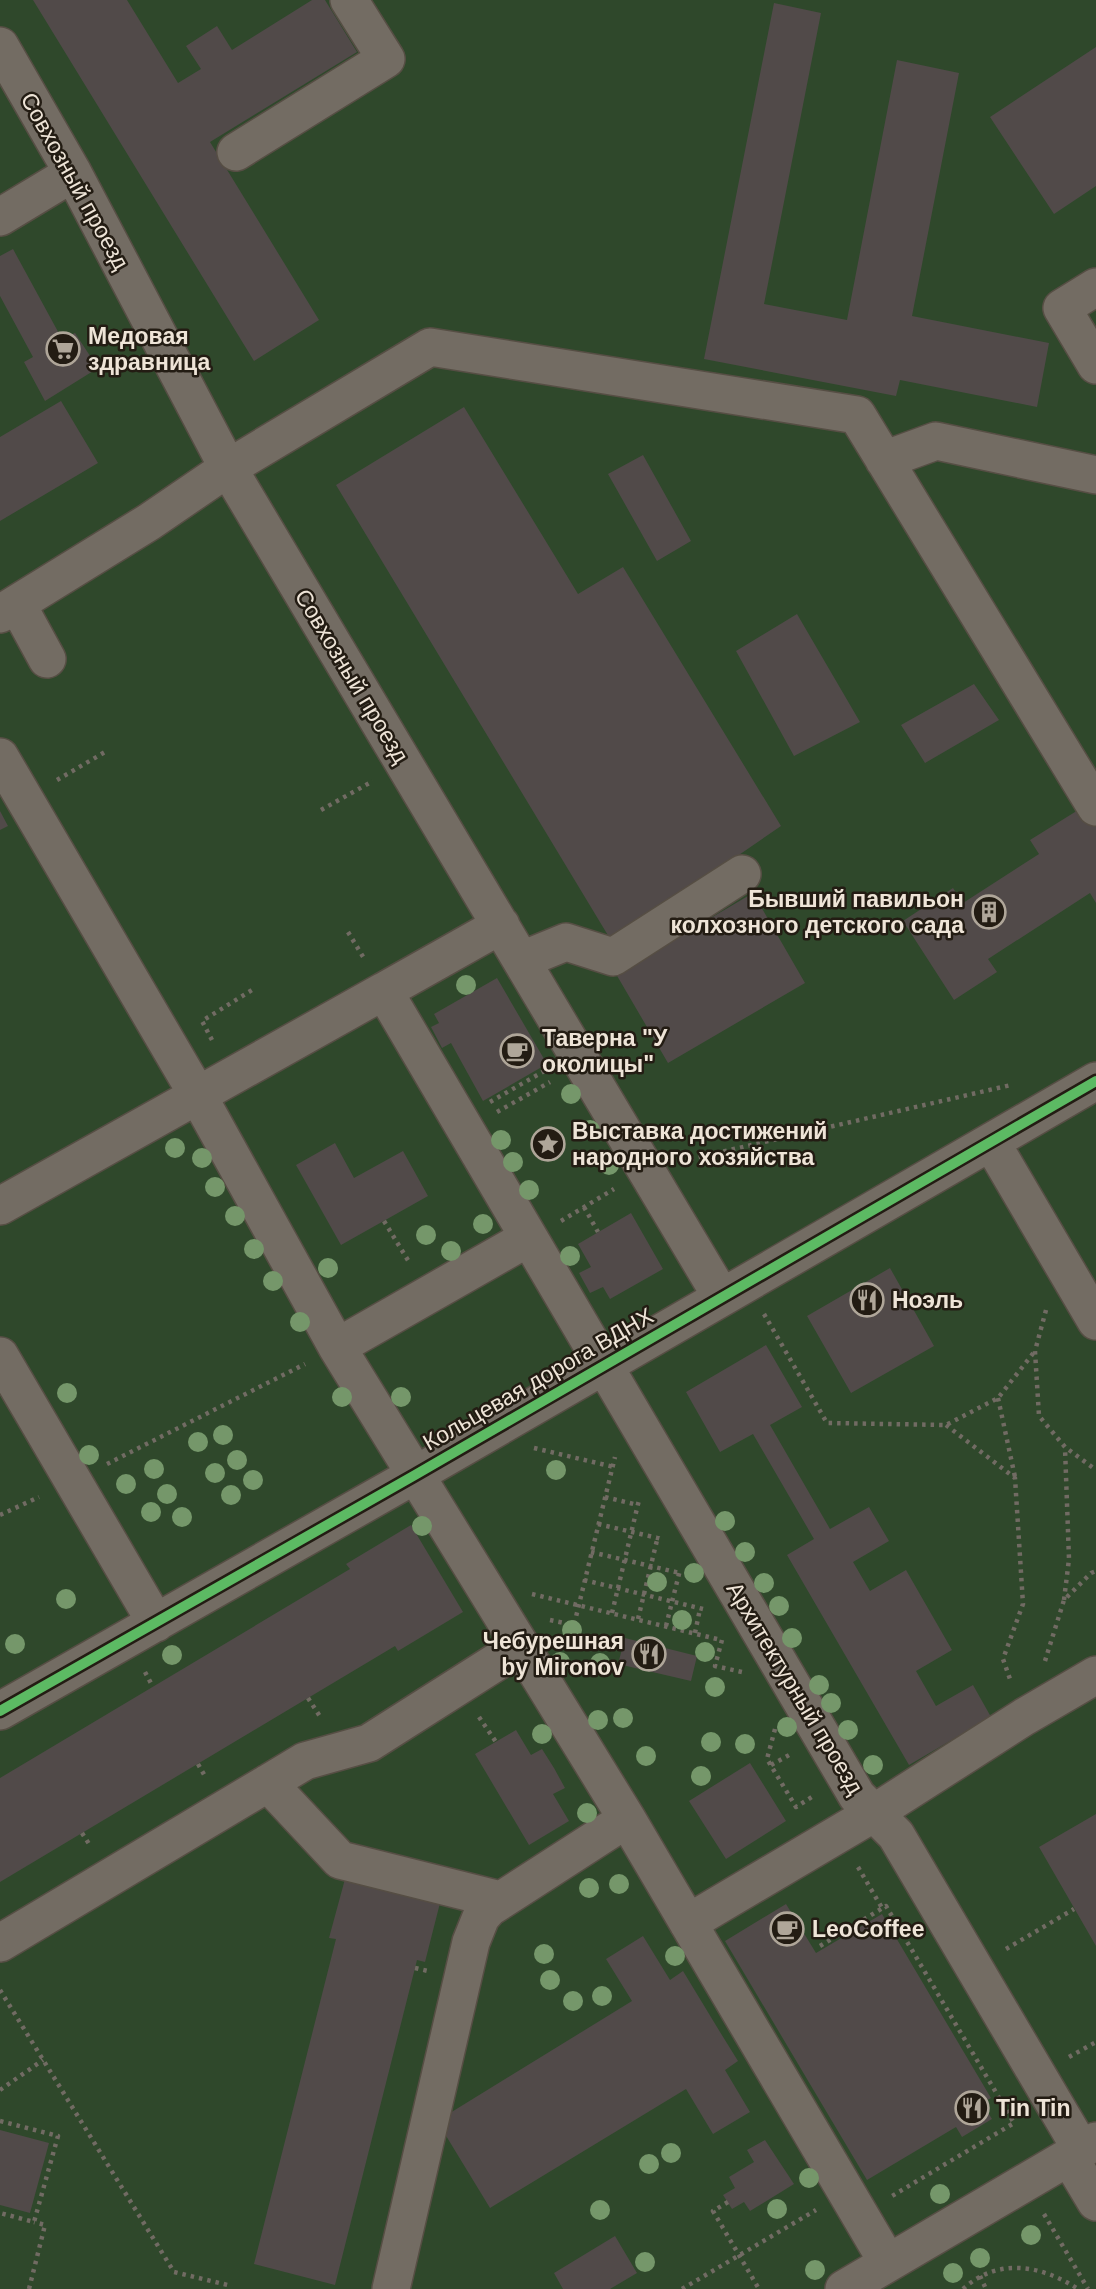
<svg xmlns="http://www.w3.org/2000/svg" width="1096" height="2289" viewBox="0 0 1096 2289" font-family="Arial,sans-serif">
<rect width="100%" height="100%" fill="#3b3227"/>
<path fill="#2f482b" d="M0,0H1096V2289H0Z"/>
<path fill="#514a49" d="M33,0H127L178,83L201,69L186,46L217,26L232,50L312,0H325L357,52L210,142L319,320L254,361Z
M774,3L821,13L764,304L847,320L897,60L959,73L912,316L1049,343L1037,407L900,380L896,396L704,359Z
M1096,47V186L1054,214L990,117Z
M13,249L62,339L75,333L98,368L45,401L24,362L33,357L0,296V256Z
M61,401L98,463L0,521V437Z
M464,407L578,594L623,567L781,826L612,942L336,485Z
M643,455L691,541L657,561L608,474Z
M797,614L860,722L794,756L736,651Z
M974,684L999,720L925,763L901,725Z
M1083,807L1096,827V903L1090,893L988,959L997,972L954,1000L903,921L953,888L963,903L1039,854L1030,840Z
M0,811L8,826L0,830Z
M753,893L805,983L668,1063L616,974Z
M497,978L547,1064L483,1101L451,1043L442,1048L431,1027L439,1023L434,1014Z
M335,1143L354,1178L403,1151L428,1196L341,1245L296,1165Z
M631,1213L663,1269L610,1299L603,1287L590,1293L579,1273L591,1267L578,1244Z
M890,1268L934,1346L851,1393L807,1316Z
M766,1345L802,1407L770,1425L830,1529L869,1507L889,1541L853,1562L870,1591L906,1570L952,1650L916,1671L936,1706L973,1685L991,1717L909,1765L787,1555L814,1539L753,1434L720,1452L686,1392Z
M411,1525L463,1612L398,1651L395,1646L0,1882V1778L350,1569L346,1564Z
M625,1638L697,1656L691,1681L618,1664Z
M516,1730L531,1755L542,1749L554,1768L565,1788L553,1794L569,1821L529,1845L475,1754Z
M750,1763L786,1821L726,1859L689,1801Z
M1096,1814V1946L1039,1847Z
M345,1879L440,1903L425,1962L417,1960L415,1968L335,2285L254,2264L336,1939L329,1938Z
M786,1904L816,1953L882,1914L991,2098L982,2103L992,2119L962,2137L956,2127L867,2180L725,1941Z
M643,1936L670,1980L683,1971L720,2032L738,2061L725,2070L750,2112L713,2134L686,2089L490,2208L437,2121L632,2001L606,1959Z
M0,2130L49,2143L30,2213L0,2205Z
M765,2140L794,2184L750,2211L744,2202L732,2209L723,2195L735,2188L729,2177L754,2162L747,2150Z
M615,2236L637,2273L610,2289H563L554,2273Z"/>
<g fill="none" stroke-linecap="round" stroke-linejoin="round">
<defs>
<path id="minor" d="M0,46L73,173L228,468L721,1296
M236,152L386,59L349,0
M0,217L73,173
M1096,287L1062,308L1096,365
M884,460L936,441L1096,475
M17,604L47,659
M0,614L149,522L228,468L430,347L857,415L1096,807
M0,757L197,1094L337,1347L627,1819L888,2263
M501,925L384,991L857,1796L896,1835L1081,2149
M522,960L566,942L613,957L742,874
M991,1142L1096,1321
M0,1206L384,991
M337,1347L528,1238
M0,1356L156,1623
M0,1711L415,1475L1096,1081
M268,1783L340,1860L500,1900
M688,1923L874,1813L1024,1717L1096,1675
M0,1943L305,1761L369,1743L520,1647
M1069,2157L1096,2202
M391,2289L471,1942L481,1917L489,1908L627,1819
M844,2289L1096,2141"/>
</defs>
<use href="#minor" stroke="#564e44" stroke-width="40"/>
<path stroke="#716b63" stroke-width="4.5" stroke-dasharray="3.5 5" stroke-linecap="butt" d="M57,780L105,752
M321,810L373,781
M348,932L365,960
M212,1040L202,1021L252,990
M490,1102L546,1070
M497,1112L550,1082
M682,1161L1011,1085
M584,1207L598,1232
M384,1221L409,1262
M561,1221L614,1189
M1046,1310L1035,1351L1039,1416L1065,1447L1096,1470
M764,1314L827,1423L946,1425L998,1398L1035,1351
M998,1398L1015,1477
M946,1425L1015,1478L1023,1604L1003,1659L1011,1682
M534,1448L614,1467
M107,1464L305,1364
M605,1497L638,1505
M0,1515L39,1497
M598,1524L662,1539
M591,1552L680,1573
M584,1580L703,1609
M532,1594L721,1640
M1064,1600L1069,1559L1065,1448
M612,1613L639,1500
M638,1619L658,1536
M550,1620L574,1625L615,1457
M666,1626L680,1570
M695,1633L700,1609
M722,1640L715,1666L742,1672
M1045,1661L1064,1600L1091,1573L1096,1571
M145,1672L153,1687
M308,1698L321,1718
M479,1717L496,1742
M775,1729L767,1759L796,1807L815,1795
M198,1764L206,1778
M771,1765L791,1754
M82,1833L91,1847
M858,1867L882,1908
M820,1946L886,1906L1014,2123L892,2196
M1006,1949L1074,1909
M415,1968L428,1971
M0,1990L174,2272L232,2286
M1069,2057L1096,2042
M0,2090L43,2060
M0,2121L58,2136L34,2222L0,2213
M728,2202L713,2211L759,2289
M1044,2214L1088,2289
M980,2276L986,2289
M29,2289L45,2225L34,2222
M682,2289L816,2210
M963,2289C998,2257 1041,2265 1078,2289"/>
<use href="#minor" stroke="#736c63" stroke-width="37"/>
<defs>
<path id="cycleway" d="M0,1711L415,1475L1096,1081"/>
</defs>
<use href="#cycleway" stroke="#231c13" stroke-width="15"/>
<use href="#cycleway" stroke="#5cba63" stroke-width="10"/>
</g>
<g fill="#75976a">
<circle cx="466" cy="985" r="10"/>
<circle cx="571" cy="1094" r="10"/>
<circle cx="590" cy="1130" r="10"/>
<circle cx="501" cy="1140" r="10"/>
<circle cx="175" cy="1148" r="10"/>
<circle cx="202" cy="1158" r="10"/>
<circle cx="513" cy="1162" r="10"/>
<circle cx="609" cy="1165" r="10"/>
<circle cx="215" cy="1187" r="10"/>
<circle cx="529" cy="1190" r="10"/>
<circle cx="235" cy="1216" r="10"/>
<circle cx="483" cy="1224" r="10"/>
<circle cx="426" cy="1235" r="10"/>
<circle cx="254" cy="1249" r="10"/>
<circle cx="451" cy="1251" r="10"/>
<circle cx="570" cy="1256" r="10"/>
<circle cx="328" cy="1268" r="10"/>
<circle cx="273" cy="1281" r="10"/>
<circle cx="300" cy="1322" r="10"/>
<circle cx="67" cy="1393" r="10"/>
<circle cx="342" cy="1397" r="10"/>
<circle cx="401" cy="1397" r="10"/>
<circle cx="223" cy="1435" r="10"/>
<circle cx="198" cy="1442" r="10"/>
<circle cx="89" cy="1455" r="10"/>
<circle cx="237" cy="1460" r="10"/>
<circle cx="154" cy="1469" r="10"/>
<circle cx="556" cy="1470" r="10"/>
<circle cx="215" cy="1473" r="10"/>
<circle cx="253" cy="1480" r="10"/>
<circle cx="126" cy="1484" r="10"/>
<circle cx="167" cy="1494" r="10"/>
<circle cx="231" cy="1495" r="10"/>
<circle cx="151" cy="1512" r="10"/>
<circle cx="182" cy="1517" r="10"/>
<circle cx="725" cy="1521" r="10"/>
<circle cx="422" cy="1526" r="10"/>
<circle cx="745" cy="1552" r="10"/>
<circle cx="694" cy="1573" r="10"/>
<circle cx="657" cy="1582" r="10"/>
<circle cx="764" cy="1583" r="10"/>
<circle cx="66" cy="1599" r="10"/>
<circle cx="779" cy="1606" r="10"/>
<circle cx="682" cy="1620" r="10"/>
<circle cx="572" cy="1630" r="10"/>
<circle cx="792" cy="1638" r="10"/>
<circle cx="15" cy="1644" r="10"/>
<circle cx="705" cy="1652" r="10"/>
<circle cx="172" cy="1655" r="10"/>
<circle cx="560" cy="1662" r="10"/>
<circle cx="600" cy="1663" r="10"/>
<circle cx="819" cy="1685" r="10"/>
<circle cx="715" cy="1687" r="10"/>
<circle cx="831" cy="1703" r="10"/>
<circle cx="623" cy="1718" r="10"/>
<circle cx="598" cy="1720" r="10"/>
<circle cx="787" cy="1727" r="10"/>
<circle cx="848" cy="1730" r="10"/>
<circle cx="542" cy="1734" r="10"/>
<circle cx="711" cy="1742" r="10"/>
<circle cx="745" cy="1744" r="10"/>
<circle cx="646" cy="1756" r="10"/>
<circle cx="873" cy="1765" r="10"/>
<circle cx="701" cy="1776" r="10"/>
<circle cx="587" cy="1813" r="10"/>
<circle cx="619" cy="1884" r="10"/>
<circle cx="589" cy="1888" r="10"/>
<circle cx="544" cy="1954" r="10"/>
<circle cx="675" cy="1956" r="10"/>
<circle cx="550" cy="1980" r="10"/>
<circle cx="602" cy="1996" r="10"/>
<circle cx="573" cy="2001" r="10"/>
<circle cx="671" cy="2153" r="10"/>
<circle cx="649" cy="2164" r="10"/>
<circle cx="809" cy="2178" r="10"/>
<circle cx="940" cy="2194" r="10"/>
<circle cx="777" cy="2209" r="10"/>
<circle cx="600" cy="2210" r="10"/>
<circle cx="1031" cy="2235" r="10"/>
<circle cx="980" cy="2258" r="10"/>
<circle cx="645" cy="2262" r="10"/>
<circle cx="815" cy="2270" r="10"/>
<circle cx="953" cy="2273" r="10"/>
</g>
<defs>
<symbol id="supermarket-ring" viewBox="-11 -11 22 22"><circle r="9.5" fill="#231c13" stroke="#afa699" stroke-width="1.5"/><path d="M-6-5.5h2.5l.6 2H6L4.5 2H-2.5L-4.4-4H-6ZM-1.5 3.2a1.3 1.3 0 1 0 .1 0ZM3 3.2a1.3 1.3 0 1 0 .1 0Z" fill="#afa699"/></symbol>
<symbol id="building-ring" viewBox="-11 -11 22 22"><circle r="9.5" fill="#231c13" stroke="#afa699" stroke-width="1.5"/><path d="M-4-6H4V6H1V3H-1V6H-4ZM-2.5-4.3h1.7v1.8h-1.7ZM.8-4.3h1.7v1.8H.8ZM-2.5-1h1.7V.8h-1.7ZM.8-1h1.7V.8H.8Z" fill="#afa699"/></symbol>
<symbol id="cafe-ring" viewBox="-11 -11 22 22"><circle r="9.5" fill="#231c13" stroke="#afa699" stroke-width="1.5"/><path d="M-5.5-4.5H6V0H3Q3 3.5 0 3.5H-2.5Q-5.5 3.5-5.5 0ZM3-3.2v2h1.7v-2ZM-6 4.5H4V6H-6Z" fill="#afa699"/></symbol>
<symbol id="sight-ring" viewBox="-11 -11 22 22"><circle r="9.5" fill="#231c13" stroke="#afa699" stroke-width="1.5"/><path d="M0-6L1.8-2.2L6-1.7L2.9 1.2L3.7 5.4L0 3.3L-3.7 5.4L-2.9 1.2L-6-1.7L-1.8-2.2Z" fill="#afa699"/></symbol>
<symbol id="restaurant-ring" viewBox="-11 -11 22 22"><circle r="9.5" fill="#231c13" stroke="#afa699" stroke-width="1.5"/><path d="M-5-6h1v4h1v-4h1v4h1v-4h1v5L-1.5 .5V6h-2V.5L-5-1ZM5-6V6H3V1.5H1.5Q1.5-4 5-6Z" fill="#afa699"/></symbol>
</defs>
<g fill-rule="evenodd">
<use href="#supermarket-ring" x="44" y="330" width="38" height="38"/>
<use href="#building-ring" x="970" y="893" width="38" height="38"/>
<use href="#cafe-ring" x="498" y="1032" width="38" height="38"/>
<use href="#sight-ring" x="529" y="1125" width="38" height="38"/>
<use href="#restaurant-ring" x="848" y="1281" width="38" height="38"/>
<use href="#restaurant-ring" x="630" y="1635" width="38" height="38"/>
<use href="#cafe-ring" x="768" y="1910" width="38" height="38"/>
<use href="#restaurant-ring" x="953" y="2089" width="38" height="38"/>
</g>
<g text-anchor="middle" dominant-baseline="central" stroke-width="5" stroke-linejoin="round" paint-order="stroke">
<g font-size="23" fill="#eee4d7" stroke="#231c13">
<text transform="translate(75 181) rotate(61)">Совхозный проезд</text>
<text transform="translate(352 676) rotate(59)">Совхозный проезд</text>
<text transform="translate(538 1379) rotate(-30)">Кольцевая дорога ВДНХ</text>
<text transform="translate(795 1688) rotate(59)">Архитектурный проезд</text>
</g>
<g font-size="23" font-weight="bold" fill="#eee4d7" stroke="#231c13" text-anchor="start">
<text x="88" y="336">Медовая<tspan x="88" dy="26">здравница</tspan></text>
<text x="964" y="899" text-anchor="end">Бывший павильон<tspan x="964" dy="26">колхозного детского сада</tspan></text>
<text x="542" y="1038">Таверна "У<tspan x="542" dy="26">околицы"</tspan></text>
<text x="572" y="1131">Выставка достижений<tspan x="572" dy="26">народного хозяйства</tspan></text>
<text x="892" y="1300">Ноэль</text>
<text x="624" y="1641" text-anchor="end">Чебурешная<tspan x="624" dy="26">by Mironov</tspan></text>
<text x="812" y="1929">LeoCoffee</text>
<text x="996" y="2108">Tin Tin</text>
</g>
</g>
</svg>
